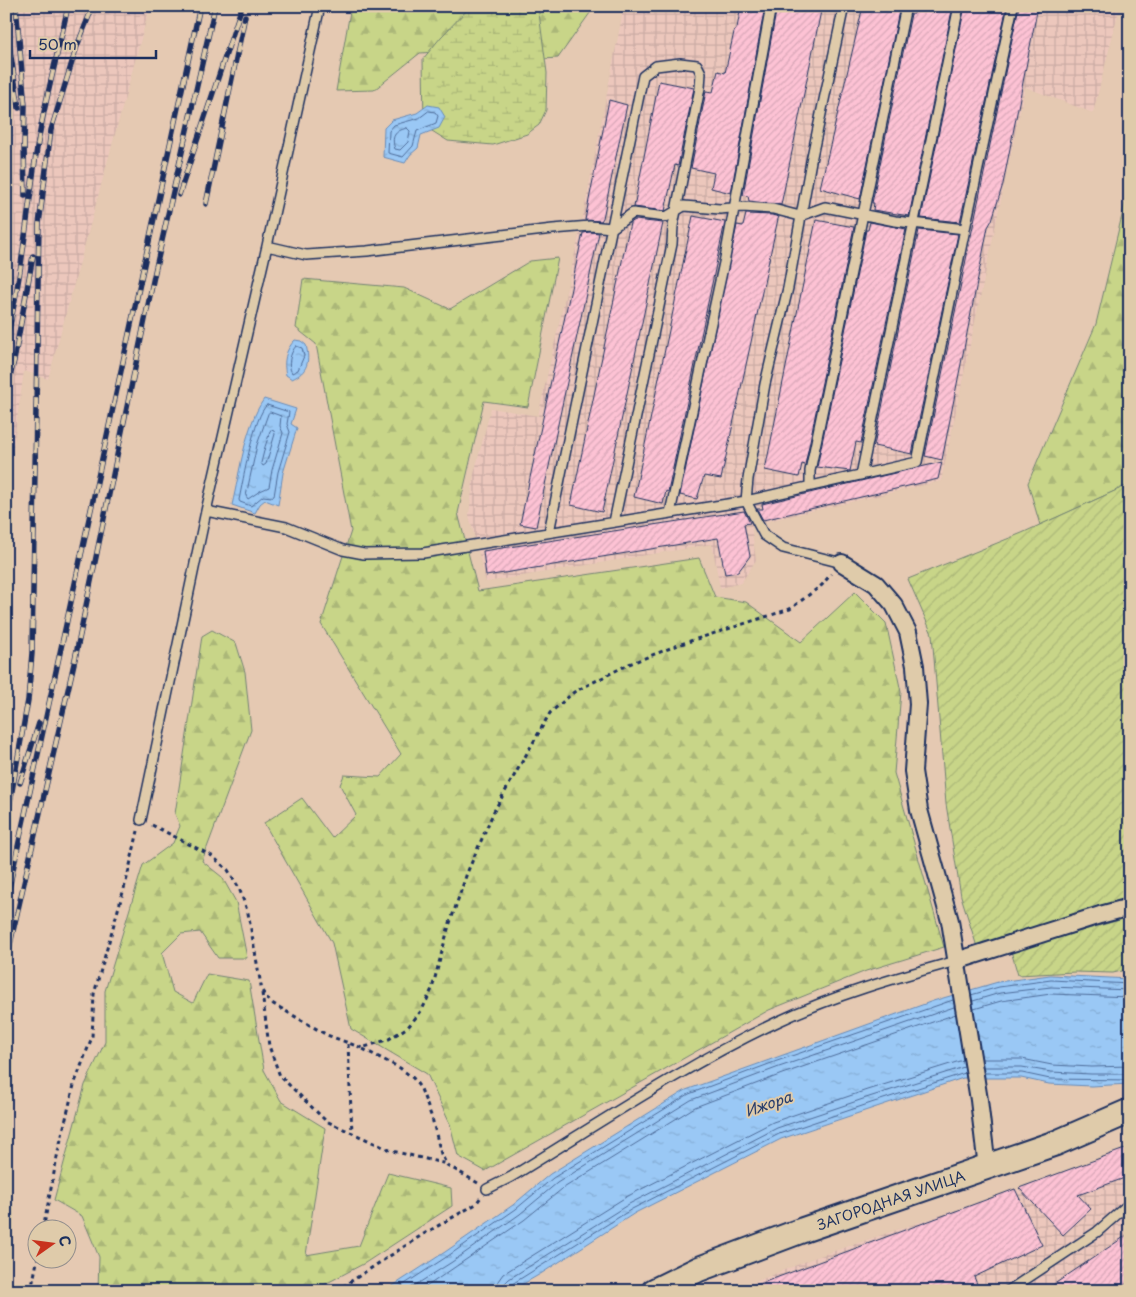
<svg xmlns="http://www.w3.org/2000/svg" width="1136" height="1297" viewBox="0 0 1136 1297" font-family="'Playpen Sans',sans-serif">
<defs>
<pattern id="industrial-grid" width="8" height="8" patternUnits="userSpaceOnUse" patternTransform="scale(1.25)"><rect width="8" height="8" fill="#ecc7bc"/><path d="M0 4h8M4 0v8" fill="none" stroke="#caaba4"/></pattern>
<pattern id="forest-firs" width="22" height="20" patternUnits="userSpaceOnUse" patternTransform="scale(1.25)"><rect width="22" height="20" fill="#c8d588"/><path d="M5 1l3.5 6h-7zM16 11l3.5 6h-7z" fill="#abb778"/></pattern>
<pattern id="wetland-marsh" width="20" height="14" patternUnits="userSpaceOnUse" patternTransform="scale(1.25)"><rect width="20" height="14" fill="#c8d588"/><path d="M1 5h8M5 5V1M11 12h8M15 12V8" fill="none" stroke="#abb778"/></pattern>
<pattern id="garden-furrows" width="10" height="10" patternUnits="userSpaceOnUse" patternTransform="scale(1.25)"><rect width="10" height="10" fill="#c8d588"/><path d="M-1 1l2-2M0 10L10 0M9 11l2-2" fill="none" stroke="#abb778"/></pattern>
<pattern id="water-ripples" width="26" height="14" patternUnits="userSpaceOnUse" patternTransform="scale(1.25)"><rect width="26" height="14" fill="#9ac8f5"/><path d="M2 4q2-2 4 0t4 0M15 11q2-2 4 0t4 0" fill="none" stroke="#84acd4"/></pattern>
<pattern id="building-hatch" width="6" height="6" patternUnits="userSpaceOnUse" patternTransform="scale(1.25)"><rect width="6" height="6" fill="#fdc2d4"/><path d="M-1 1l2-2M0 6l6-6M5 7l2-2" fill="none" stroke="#d8a7b8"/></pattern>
</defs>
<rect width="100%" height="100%" fill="#e5c9b2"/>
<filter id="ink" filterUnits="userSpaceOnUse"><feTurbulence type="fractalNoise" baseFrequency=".02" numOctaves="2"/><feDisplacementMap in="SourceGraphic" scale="10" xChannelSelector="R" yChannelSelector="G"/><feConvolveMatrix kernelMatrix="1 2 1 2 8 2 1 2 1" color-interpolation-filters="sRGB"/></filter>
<g filter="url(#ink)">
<path fill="url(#industrial-grid)" d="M6,6H150L48,379L24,371L6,494Z
M624,6H1120L1093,113L1025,87L941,481L751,525L756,560L741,583L720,588L712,544L486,582L469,515L474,474L491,408L538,416L581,227Z
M1130,1151V1291H733L814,1258Z"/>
<path fill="url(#forest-firs)" stroke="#728273" d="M351,6H595L558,58L529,60L471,50L420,53L374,90L336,91Z
M1130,182V484L1040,525L1028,483L1096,324Z
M558,258L528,407L484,401L458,513L478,591L699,558L715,597L746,602L801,642L855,592L886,623L901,692L894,773L944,947L866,971L769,1010L485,1171L458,1156L450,1124L427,1074L351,1029L332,943L264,823L302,798L332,838L356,815L340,785L344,775L380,777L401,754L321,624L351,531L316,344L296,328L303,279L404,288L450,309L530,261Z
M212,630L236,643L245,672L251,730L202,861L222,877L236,902L247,958H218L200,932L181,934L162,953L173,992L193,1003L207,974L249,981L264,1070L281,1101L325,1128L306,1255L359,1246L388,1173L451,1188L452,1206L365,1263L312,1291H98L99,1257L82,1216L54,1200L85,1085L105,1042V991L143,865L173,843L180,826L175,814L202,636Z"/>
<path fill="url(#wetland-marsh)" stroke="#728273" d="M471,6H538L547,73L546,110L539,125L527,134L493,145L448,141L424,126L423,59L441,37Z"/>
<path fill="url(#garden-furrows)" stroke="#728273" d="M1130,484V905L977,947L961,896L946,804L932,634L908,579L1022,533Z
M1130,917V969L1113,973L1075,972L1018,975L1011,951Z"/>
<path fill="url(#water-ripples)" stroke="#678bb9" d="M428,105L439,107L445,117L439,128L421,135L418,148L410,155L405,163L383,157L384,128L392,120L417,113Z
M295,340L301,341L306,345C310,361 308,372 292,379L286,375C283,362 285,350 295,340Z
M264,399L296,409L291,424L297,428L283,473L278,505L265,500L260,504L255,513L232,505C240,472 245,426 264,399Z
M1050,975L1130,979V1084L1091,1086L1049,1084L1021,1078H963L781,1139L635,1213L542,1273L511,1291H385L445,1252L513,1205L550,1174L686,1090L933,1001L998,982Z"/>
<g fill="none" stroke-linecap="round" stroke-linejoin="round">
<path stroke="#4e6c9a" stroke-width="1" d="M429,111L435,112L438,116L436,123L417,131L413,146L403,157L388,153L389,131L394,125L419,118Z
M407,128L410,131L408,142L400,150L395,149C391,137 394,131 407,128Z
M296,346L302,348L304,356L298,370L292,373C287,365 290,353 296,346Z
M267,405L289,412L287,424L290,432L278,472L274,496L272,497L263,496L251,506L240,502L239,500C243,481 254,415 267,405Z
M270,412L281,416L280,426L283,433L272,470L269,487L260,491L248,499L246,496L257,445L268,414Z
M271,430L274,431L275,434L266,464L263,466L261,463L265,447Z
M971,995L999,987L1051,980L1130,984
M973,1001L1000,993L1051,987L1130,990
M974,1009L1001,1001L1051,994L1130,997
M982,1059H1022L1052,1065L1092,1067L1130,1066
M983,1067H1022L1051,1072L1091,1074H1130
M984,1073H1022L1050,1079L1130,1080
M394,1291L448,1256L516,1209L553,1178L689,1094L777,1061L953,1000
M406,1291L452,1262L520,1214L557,1183L691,1100L779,1067L954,1007
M420,1291L524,1220L562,1189L695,1107L782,1074L956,1014
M496,1291L498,1281L503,1274L626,1197L773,1122L867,1090L963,1060
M503,1291L504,1284L509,1279L629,1204L777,1128L869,1097L964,1067
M510,1291L512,1284L632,1209L779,1134L871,1103L965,1073"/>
</g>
<path fill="url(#building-hatch)" stroke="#1b2f5e" d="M741,6H765L731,193L711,188L714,173L691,168L706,91L713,92L718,71L725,73L734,32L737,28Z
M777,6H822L781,205L749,201L748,196L743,195Z
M863,6H875L899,11L860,199L820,188Z
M915,6H953L909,216L873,210L874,203H872L911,14H914Z
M965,6H1007L960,222L921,218Z
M1019,6H1038L1003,184L992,220L988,227L942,460L925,456Z
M659,81L694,88L678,166L675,165L665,211L634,207Z
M609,100L627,105L603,218L601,221L585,220Z
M746,214L772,215L779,217L778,219L721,479L704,476L697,499L680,495L737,225L743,226Z
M693,216L725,222L668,492L666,491L663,504L634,497Z
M635,220L663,223L602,512L571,505L630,223Z
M816,220L854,227L805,465L802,464L799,477L765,470Z
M870,222L906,229L861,443L856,442L850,471L817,467L866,230H868Z
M919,230L958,234L912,454L874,446Z
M590,232L599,233L536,527L520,524L583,233Z
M942,462L938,479L763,520L757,509H763L762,504Z
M744,511L750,523L744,524L750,556L738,572L725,574L718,538L486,576L483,551Z
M1130,1147V1176L1078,1195L1091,1209L1063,1235L1019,1188Z
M1015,1189L1042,1245L974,1277L980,1291H746V1289Z
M1130,1233V1281L1116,1291H1044Z"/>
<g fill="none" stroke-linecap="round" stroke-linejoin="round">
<defs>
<path id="service" d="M267,246L306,255L367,251L553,229L590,226L612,228L633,213L666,217L684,206L720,209L742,207L773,209L800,216L825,207L895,221L965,229
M861,475L959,6
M810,486V471L906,6
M206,511L286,527L343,550L364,554L423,553L746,501L917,462L965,229L1013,6
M670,513L725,258L771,6
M549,532L643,76L656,66L680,63L697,65L701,73L700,88L673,226L672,244L614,522
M842,563L783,548L764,535L746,501L748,479L765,384L788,288L811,161L844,6
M141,820L206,511L267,246L320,6
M487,1189L511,1177C598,1124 684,1066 777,1022C834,995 895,978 956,961
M1008,1291L1097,1232L1130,1203"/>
<path id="minor" d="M842,563L876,584L894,605L908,632L915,666L918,704L913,771L919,810L950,921L979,1100L987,1168
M956,961L1100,915L1130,907"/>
<path id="secondary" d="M654,1291L699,1269L803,1230L1056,1143L1130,1111"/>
</defs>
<use href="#service" stroke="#1b2f5e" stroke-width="12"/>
<use href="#minor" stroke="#1b2f5e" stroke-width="20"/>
<use href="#secondary" stroke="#1b2f5e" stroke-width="28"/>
<path stroke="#1b2f5e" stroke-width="3" stroke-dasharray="4 4" stroke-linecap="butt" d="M152,825L212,856L228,870L239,888L248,913L262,991L270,1002L327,1035L362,1048L389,1039L408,1027L422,1010L432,989L448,929L467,873L494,811L550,713L574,692L629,664L681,644L790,609L822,585L831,574
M262,993L269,1046L280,1076L326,1121L392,1151L447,1164
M348,1044L352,1133
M363,1049L400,1068L413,1078L421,1089L432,1118L441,1154L447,1165L478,1183
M43,1230L58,1152L74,1085L92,1037L94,994L127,878L138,831
M31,1291L38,1257
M336,1291L422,1235L476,1204L481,1197"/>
<use href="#service" stroke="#dfcbaa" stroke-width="9"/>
<use href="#minor" stroke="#dfcbaa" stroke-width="16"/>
<use href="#secondary" stroke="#dfcbaa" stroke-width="24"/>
<defs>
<path id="rail" d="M16,6L25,106L24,145L25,196
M6,25L19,108
M179,195L242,6
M206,204L245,16
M6,341C22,278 27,213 37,148C45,100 58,54 68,6
M6,391L14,361L33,256
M20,783L39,723
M6,825L28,700L32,653L39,224L51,130L77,46L93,6
M6,902L200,6
M6,962L75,659L154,276L215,6"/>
</defs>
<use href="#rail" stroke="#1b2f5e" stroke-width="5.5"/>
<use href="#rail" stroke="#dfcbaa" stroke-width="4" stroke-dasharray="11" stroke-linecap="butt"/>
</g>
</g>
<g text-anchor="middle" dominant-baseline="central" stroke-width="4" stroke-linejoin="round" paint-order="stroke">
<g font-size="14" fill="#1b2f5e" stroke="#dfcbaa">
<text transform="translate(891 1200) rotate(-19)">ЗАГОРОДНАЯ УЛИЦА</text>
</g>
<g font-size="15" font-style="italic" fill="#283e6d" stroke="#dfcbaa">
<text transform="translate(768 1103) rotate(-19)">Ижора</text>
</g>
</g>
<rect width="1136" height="1297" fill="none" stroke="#dfcbaa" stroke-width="25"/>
<rect x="12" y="12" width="1111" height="1272" fill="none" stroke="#1b2f5e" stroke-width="2" filter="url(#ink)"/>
<g transform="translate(52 1244) rotate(76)"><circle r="24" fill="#dfcbaa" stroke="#918d8c"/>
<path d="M0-4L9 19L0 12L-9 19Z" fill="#c8321e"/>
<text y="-8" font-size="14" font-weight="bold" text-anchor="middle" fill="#1b2f5e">С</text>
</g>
<path d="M30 50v8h126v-8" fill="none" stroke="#1b2f5e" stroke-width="2.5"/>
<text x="38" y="50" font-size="15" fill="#1b2f5e" stroke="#dfcbaa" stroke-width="4" paint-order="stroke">50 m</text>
</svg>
